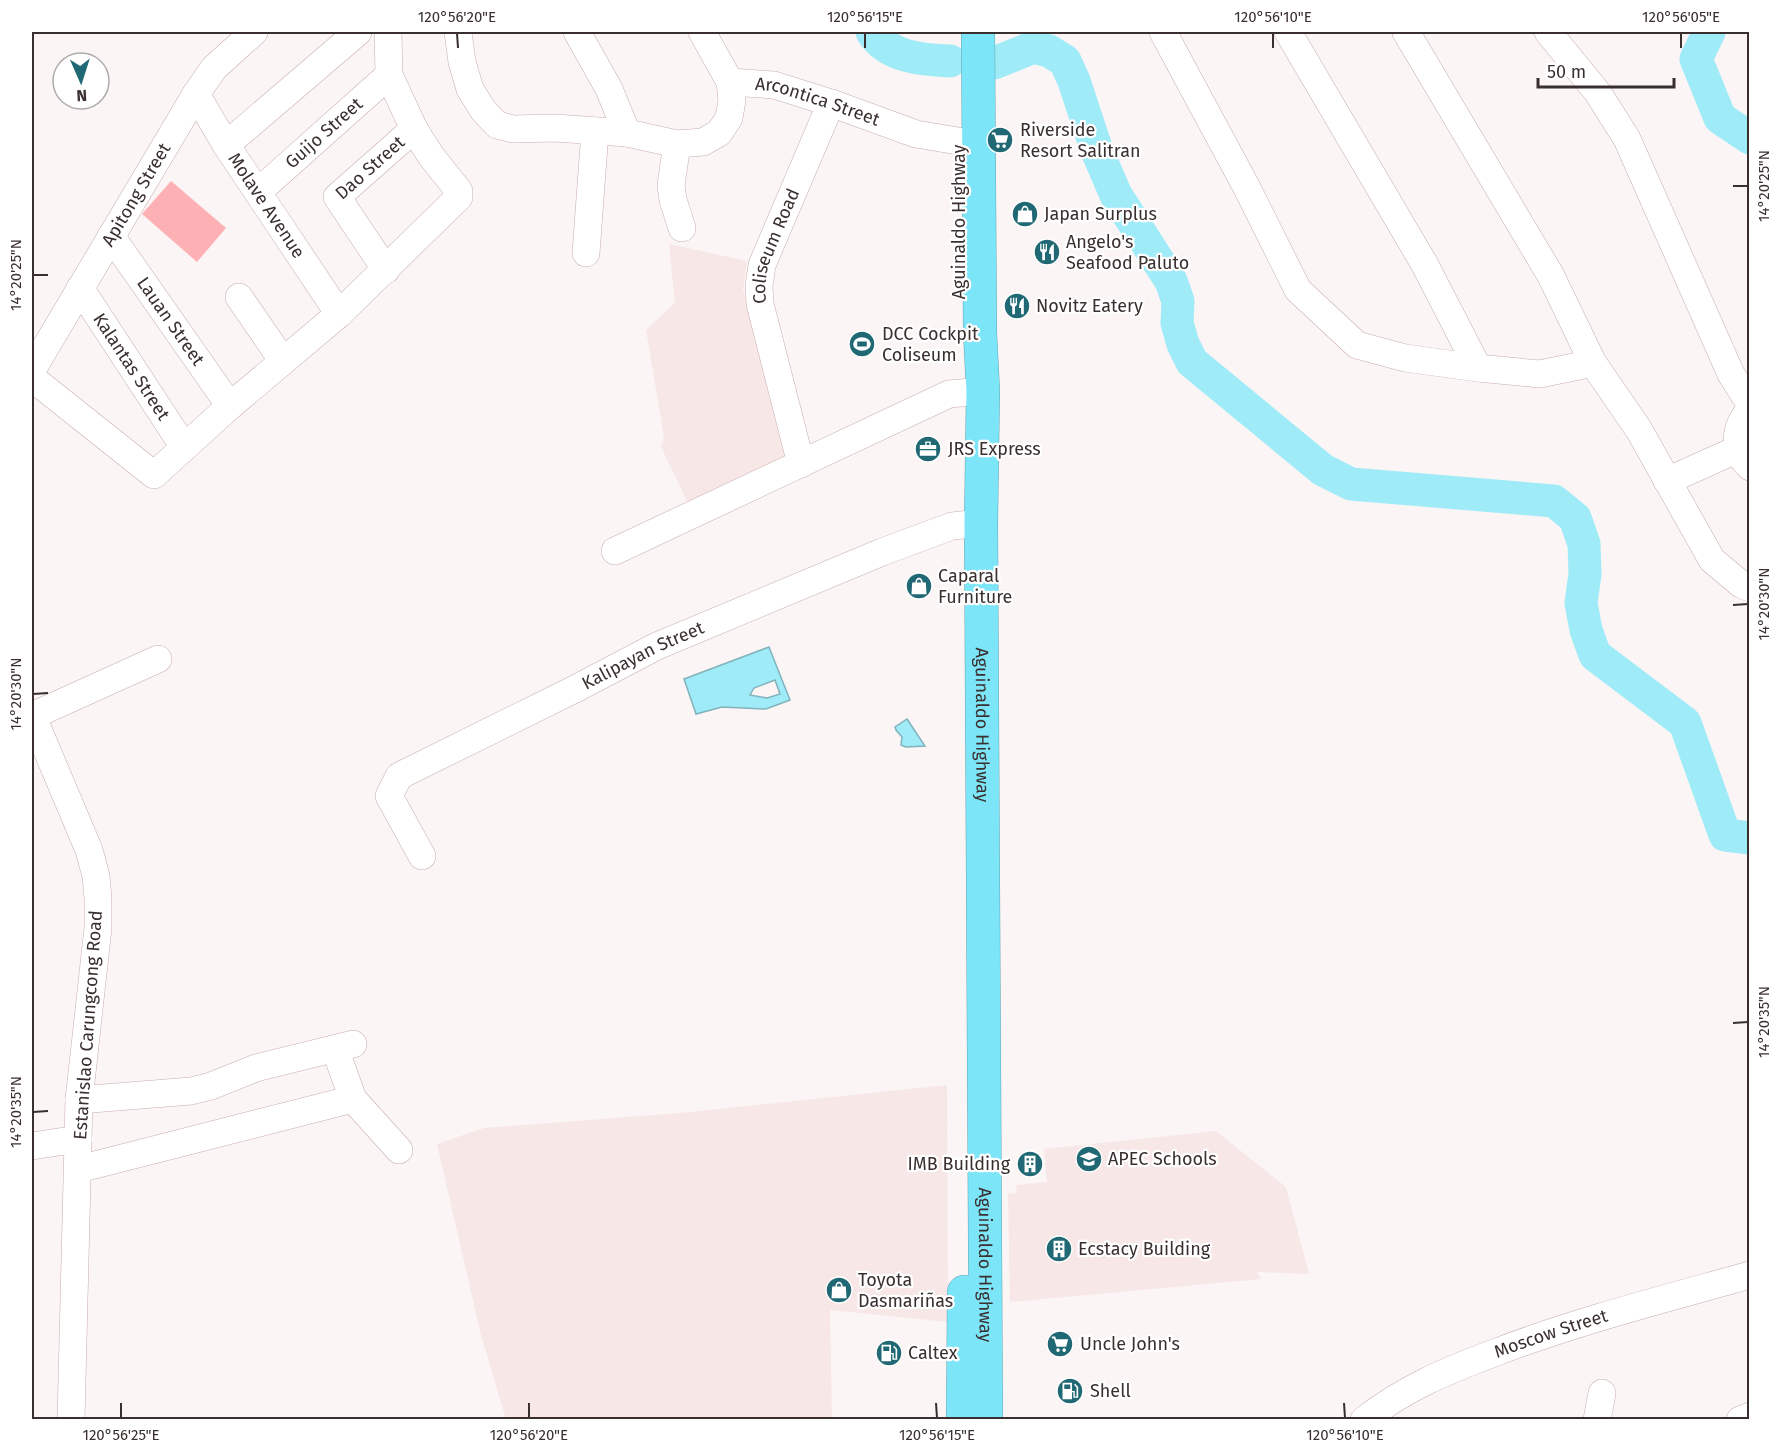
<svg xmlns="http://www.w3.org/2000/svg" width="1781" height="1451" viewBox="0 0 1781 1451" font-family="'Fira Sans',sans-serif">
<rect width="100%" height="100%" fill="#fbf5f5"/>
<path fill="#f7e7e7" d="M669,244L747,261L743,290L785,460L689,505L661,447L664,437L646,330L675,303Z
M947,1085L948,1322L830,1310L832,1419H506L481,1335L437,1144L484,1128L680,1113Z
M1216,1131L1286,1187L1309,1274L1257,1272L1261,1279L1010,1302L1008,1194L1017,1193L1016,1185L1047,1182L1044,1149Z"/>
<path fill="#feb1b4" d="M171,181L226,228L197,262L142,214Z"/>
<path fill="#9febf8" stroke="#81b3bc" stroke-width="1.5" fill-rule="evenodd" d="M769,647L790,700L766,709L722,707L696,714L684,679ZM775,680L780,694L767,698L750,695L754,688Z
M907,719L925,746L906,747L901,745L902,737L896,730L895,727Z"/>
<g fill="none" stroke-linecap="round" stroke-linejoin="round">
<path stroke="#9febf8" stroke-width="33" d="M872,32C888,57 922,60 950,61
M1709,32L1696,59L1720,118L1750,138
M994,63L1034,47L1049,51L1065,61L1074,81L1097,151L1116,195L1171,281L1178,301L1177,323L1183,344L1192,362L1323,470L1351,484L1554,501L1575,518L1584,544L1585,574L1581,603L1586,630L1595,655L1685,723L1725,835L1750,838"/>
<defs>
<g id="minor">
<path d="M458,32L462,62L470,89L483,110L497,125L513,129L555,128L627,133L677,144L703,142L719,133L729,118L732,100L730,82L702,32"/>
<path d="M577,32L609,89L627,133"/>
<path d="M1163,32L1247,188L1298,290L1357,345L1405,358L1478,368"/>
<path d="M1288,32L1425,265L1478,368L1540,374L1593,363"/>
<path d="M1406,32L1551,276L1593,363L1639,430L1712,560L1742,585L1750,588"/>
<path d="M1548,32L1598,93L1627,139L1731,374L1750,404"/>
<path id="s1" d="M730,82L774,85L831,103L916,134L958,141"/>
<path id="s2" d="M196,94L226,145L339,314"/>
<path d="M677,144L671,185L673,200L682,228"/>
<path d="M226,145L358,32"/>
<path id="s3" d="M259,191L389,75"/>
<path id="s4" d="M111,236L230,406"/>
<path d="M586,253L595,131"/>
<path id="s5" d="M386,270L337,197L414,129"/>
<path id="s6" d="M80,288L184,447"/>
<path d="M239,297L283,361"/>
<path id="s7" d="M32,370L196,94L214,68L254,32"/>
<path d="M32,378L154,475L230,406L339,314L459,197V191L431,156L414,129L389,75L388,32"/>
<path d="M1750,410C1734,427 1732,451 1750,467"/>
<path id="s8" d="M801,464L760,304L759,286L762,265L831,103"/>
<path d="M1667,481L1738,449"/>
<path d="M615,551L949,394L983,391"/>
<path d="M32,715L89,850L96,876L98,898V928L79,1100L71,1420"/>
<path d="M32,716L158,659"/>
<path id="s9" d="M422,856L389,796L399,776L573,690L657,646L882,552L952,526L981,523"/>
<path d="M335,1049L353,1099L399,1150"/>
<path d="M79,1100L191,1091L211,1086L256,1068L353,1044"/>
<path d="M32,1146L78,1139"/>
<path d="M79,1169L353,1099"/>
<path id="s10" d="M1364,1420C1405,1388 1446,1371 1494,1353C1577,1321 1664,1299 1750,1275"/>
<path d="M1597,1420L1602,1393"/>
<path d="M1740,1420L1750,1416"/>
</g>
<g id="highway">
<path id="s11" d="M978,32L980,332L983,391L981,523L986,1420"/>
<path d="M963,1420L964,1292"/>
</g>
</defs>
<use href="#minor" stroke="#c9adad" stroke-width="28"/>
<use href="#highway" stroke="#65a5b2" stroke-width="34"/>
<use href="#minor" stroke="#fff" stroke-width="27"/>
<use href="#highway" stroke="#7ce5f8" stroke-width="33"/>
</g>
<path fill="none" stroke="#3a2f2f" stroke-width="2" d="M457,33L458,48M865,33V48M1273,33V48M1681,33V48M1733,186H1748M33,275H48M1733,605L1748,604M33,694L48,693M1733,1023L1748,1022M33,1112L48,1111M121,1403V1418M529,1403V1418M936,1403L937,1418M1344,1403L1345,1418"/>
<defs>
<symbol id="supermarket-disc" viewBox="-11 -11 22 22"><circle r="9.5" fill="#206974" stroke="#fff"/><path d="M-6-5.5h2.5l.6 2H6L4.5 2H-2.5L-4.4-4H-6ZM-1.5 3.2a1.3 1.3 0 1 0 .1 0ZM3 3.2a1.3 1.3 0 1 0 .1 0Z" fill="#fff"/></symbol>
<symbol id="shop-disc" viewBox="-11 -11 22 22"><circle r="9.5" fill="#206974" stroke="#fff"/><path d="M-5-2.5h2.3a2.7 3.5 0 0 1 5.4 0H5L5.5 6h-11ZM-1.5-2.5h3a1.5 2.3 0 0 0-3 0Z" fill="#fff"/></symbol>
<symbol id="restaurant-disc" viewBox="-11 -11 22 22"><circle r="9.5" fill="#206974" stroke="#fff"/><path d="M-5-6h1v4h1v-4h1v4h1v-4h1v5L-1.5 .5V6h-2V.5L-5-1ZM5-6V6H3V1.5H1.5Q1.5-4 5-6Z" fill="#fff"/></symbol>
<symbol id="stadium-disc" viewBox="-11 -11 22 22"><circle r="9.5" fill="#206974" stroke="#fff"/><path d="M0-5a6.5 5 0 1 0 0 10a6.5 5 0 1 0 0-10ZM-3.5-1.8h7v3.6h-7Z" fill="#fff"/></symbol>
<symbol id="office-disc" viewBox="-11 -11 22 22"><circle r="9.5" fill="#206974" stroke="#fff"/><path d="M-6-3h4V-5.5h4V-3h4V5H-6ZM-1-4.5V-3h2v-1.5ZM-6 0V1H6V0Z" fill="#fff"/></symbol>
<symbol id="school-disc" viewBox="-11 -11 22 22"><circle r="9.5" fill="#206974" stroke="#fff"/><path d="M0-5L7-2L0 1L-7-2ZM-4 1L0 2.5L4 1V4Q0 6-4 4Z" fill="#fff"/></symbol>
<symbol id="building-disc" viewBox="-11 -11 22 22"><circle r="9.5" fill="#206974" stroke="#fff"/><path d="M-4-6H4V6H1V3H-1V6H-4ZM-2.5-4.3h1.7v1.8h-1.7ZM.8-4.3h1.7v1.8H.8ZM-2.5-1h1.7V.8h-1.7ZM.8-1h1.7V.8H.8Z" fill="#fff"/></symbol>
<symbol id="fuel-disc" viewBox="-11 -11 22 22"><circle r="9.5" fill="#206974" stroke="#fff"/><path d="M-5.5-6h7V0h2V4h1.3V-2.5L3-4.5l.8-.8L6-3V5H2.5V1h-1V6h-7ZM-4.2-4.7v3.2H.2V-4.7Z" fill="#fff"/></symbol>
</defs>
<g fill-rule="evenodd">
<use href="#supermarket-disc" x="985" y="125" width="30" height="30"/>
<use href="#shop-disc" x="1010" y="199" width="30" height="30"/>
<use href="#restaurant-disc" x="1032" y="237" width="30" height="30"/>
<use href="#restaurant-disc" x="1002" y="291" width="30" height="30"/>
<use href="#stadium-disc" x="847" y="329" width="30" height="30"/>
<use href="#office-disc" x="913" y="434" width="30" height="30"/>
<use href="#shop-disc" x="904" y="571" width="30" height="30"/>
<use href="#school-disc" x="1074" y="1144" width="30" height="30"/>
<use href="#building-disc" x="1015" y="1149" width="30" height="30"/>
<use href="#building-disc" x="1044" y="1234" width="30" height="30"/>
<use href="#shop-disc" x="824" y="1275" width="30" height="30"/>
<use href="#supermarket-disc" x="1045" y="1329" width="30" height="30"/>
<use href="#fuel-disc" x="874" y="1338" width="30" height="30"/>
<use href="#fuel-disc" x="1055" y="1376" width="30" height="30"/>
</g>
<g text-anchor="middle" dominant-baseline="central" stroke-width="4.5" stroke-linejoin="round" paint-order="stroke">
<g font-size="18" fill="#3a2f2f" stroke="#fff">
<text stroke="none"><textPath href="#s1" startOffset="90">Arcontica Street</textPath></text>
<text stroke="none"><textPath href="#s3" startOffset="87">Guijo Street</textPath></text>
<text stroke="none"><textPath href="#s5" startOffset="132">Dao Street</textPath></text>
<text stroke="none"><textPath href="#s7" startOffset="204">Apitong Street</textPath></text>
<text stroke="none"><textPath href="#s2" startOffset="132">Molave Avenue</textPath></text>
<text transform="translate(959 222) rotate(-90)">Aguinaldo Highway</text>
<text stroke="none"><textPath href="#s8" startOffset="226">Coliseum Road</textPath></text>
<text stroke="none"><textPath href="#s4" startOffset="104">Lauan Street</textPath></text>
<text stroke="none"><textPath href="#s6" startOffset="94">Kalantas Street</textPath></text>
<text stroke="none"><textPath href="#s9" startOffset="363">Kalipayan Street</textPath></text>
<text stroke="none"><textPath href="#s11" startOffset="693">Aguinaldo Highway</textPath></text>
<text transform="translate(88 1025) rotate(-86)">Estanislao Carungcong Road</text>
<text stroke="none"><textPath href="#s11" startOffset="1233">Aguinaldo Highway</textPath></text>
<text stroke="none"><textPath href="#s10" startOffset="207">Moscow Street</textPath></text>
</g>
<g font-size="18" fill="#3a2f2f" stroke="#fff" text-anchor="start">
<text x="1020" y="130">Riverside<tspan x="1020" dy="21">Resort Salitran</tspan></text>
<text x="1044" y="214">Japan Surplus</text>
<text x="1066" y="242">Angelo's<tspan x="1066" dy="21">Seafood Paluto</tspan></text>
<text x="1036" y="306">Novitz Eatery</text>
<text x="882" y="334">DCC Cockpit<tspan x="882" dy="21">Coliseum</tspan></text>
<text x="948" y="449">JRS Express</text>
<text x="938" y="576">Caparal<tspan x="938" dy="21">Furniture</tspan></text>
<text x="1108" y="1159">APEC Schools</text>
<text x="1010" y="1164" text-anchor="end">IMB Building</text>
<text x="1078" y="1249">Ecstacy Building</text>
<text x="858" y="1280">Toyota<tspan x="858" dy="21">Dasmariñas</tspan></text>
<text x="1080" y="1344">Uncle John's</text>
<text x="908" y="1353">Caltex</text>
<text x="1090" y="1391">Shell</text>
</g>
</g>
<rect width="1781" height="1451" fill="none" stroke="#ffffff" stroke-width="66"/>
<g transform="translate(81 81) rotate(177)"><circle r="28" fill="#ffffff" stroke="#b0acac" stroke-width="1.5"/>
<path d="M0-4.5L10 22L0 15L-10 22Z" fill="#206974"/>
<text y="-9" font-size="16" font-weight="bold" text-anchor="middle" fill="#3a2f2f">N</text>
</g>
<path d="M1538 78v9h136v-9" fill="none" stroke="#3a2f2f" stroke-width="3"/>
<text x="1547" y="78" font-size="18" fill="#3a2f2f" stroke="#ffffff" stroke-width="4.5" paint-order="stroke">50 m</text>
<rect x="33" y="33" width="1715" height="1385" fill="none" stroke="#3a2f2f" stroke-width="2"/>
<g font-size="15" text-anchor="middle" fill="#3a2f2f">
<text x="457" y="22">120°56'20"E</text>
<text x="865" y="22">120°56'15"E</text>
<text x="1273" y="22">120°56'10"E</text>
<text x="1681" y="22">120°56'05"E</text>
<text transform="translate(1764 186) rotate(-90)" y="5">14°20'25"N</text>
<text transform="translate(16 275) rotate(-90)" y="5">14°20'25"N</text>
<text transform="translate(1764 604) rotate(-90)" y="5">14°20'30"N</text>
<text transform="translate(16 694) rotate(-90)" y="5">14°20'30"N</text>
<text transform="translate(1764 1022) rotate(-90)" y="5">14°20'35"N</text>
<text transform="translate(16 1112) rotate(-90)" y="5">14°20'35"N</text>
<text x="121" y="1440">120°56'25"E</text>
<text x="529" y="1440">120°56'20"E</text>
<text x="937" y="1440">120°56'15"E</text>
<text x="1345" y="1440">120°56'10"E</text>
</g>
</svg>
